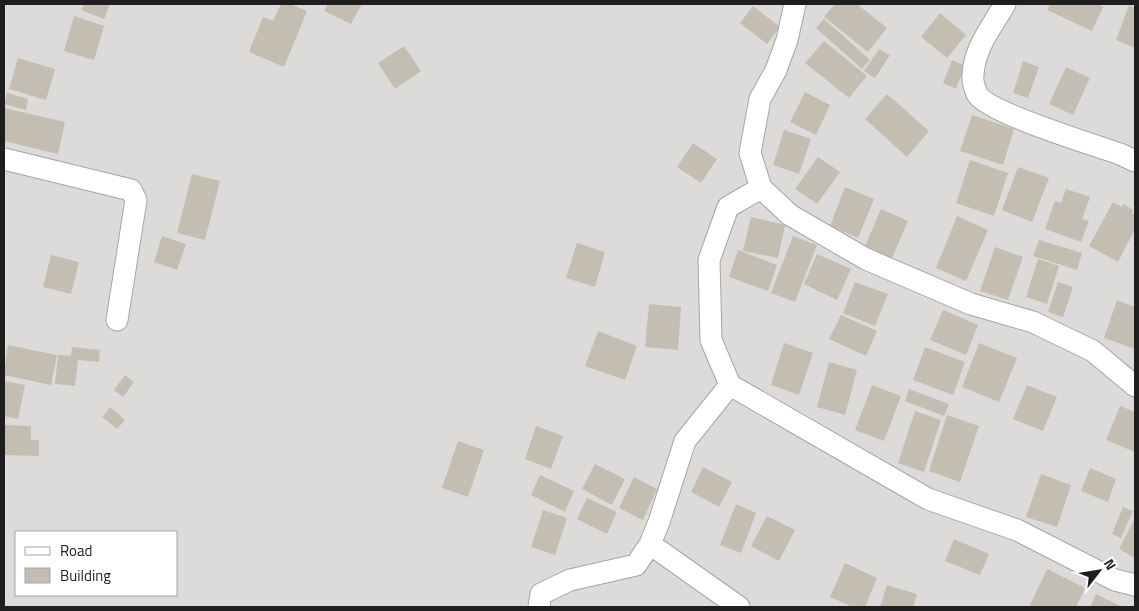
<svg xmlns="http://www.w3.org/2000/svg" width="1139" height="611" viewBox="0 0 1139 611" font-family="'Titillium Web',sans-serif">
<rect width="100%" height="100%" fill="#efede3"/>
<path fill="#dcdbda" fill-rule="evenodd" d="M4,4H1135V607H4ZM16,532H176V595H16Z"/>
<path fill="#c4bdb2" d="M84,4H110L104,19L81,10Z
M281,4H290L307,11L284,67L249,52L263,17L273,21Z
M328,4H362L351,24L324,11Z
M835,4H857L887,28L868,52L824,17Z
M1050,4H1097L1103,7L1092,31L1047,10Z
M1129,5L1135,8V48L1116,40Z
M753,6L780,27L767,44L740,23Z
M940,13L966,35L947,58L921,37Z
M74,16L104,26L94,60L64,51Z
M824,19L870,60L862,69L816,28Z
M824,41L867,76L849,98L805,63Z
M404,46L421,71L395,89L378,63Z
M879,49L890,55L875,78L864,71Z
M18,58L55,69L46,100L9,89Z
M952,60L965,66L956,89L943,83Z
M1023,61L1039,67L1028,98L1013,93Z
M1066,67L1090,78L1073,115L1049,104Z
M805,92L830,105L816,135L790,122Z
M7,93L28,99L26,110L4,104Z
M887,94L929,131L907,157L865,119Z
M4,108L65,122L58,154L4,141Z
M972,115L1014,129L1003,165L960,151Z
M784,130L811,139L799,174L773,165Z
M693,143L717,159L701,183L677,167Z
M818,157L840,172L817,204L795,189Z
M970,160L1008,173L994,216L956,203Z
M1018,167L1049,178L1032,222L1002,210Z
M192,174L220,181L205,240L177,233Z
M845,187L874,199L858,238L830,226Z
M1066,189L1090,197L1082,219L1089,221L1081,242L1045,229L1055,201L1061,203Z
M1113,202L1122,207L1124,204L1133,210L1132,213L1135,215V229L1118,262L1089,246Z
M881,209L908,221L892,258L865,246Z
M957,216L988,230L966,281L936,268Z
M751,217L785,225L778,258L743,251Z
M162,236L186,244L177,270L154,262Z
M793,236L817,245L795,302L771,293Z
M1039,240L1082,253L1077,270L1033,256Z
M577,243L605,252L595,287L566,278Z
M995,247L1023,257L1008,300L980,291Z
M738,250L777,265L768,291L729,277Z
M817,254L851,269L837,300L804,284Z
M51,255L79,262L71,294L43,287Z
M1038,259L1059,266L1047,304L1026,297Z
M855,282L888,294L875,326L843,313Z
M1058,282L1073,287L1063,317L1048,312Z
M1117,300L1135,307V349L1104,338Z
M649,304L681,307L678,350L645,347Z
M943,310L978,325L966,355L930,340Z
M841,315L877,331L866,356L829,339Z
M598,331L637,346L625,380L585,366Z
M784,343L813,353L799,395L771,385Z
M979,343L1017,358L999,402L962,387Z
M8,345L57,355L51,385L4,375Z
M72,347L100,350L99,362L78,360L75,386L55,384L58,355L71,356Z
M925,347L965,362L953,395L913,380Z
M829,362L857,370L845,415L817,407Z
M125,375L134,382L123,397L114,390Z
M4,381L25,385L18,419L4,416Z
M872,385L901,396L884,441L855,430Z
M1027,385L1057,397L1043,431L1013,419Z
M909,389L949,404L944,416L905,401Z
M1120,406L1135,412V452L1106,440Z
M110,407L125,420L117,429L102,417Z
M915,411L941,420L924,472L898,463Z
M947,415L979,426L960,482L929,471Z
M4,425L31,426V440H39V456L4,455Z
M536,426L563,436L551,469L525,459Z
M458,441L484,450L468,497L442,488Z
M595,464L625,479L612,505L582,489Z
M703,467L732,482L719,507L691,492Z
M1090,468L1116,479L1108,502L1081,491Z
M1041,474L1071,485L1057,527L1026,517Z
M540,475L574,491L565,512L531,495Z
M634,477L657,489L643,520L619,508Z
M587,498L617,512L607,534L577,519Z
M736,504L756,513L741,553L720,545Z
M1123,507L1133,511L1121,538L1112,534Z
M543,510L567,518L555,555L531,547Z
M767,516L795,530L779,561L751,546Z
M1135,518V558L1119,549Z
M954,539L989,554L980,575L945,561Z
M845,563L877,578L865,607H853L830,597Z
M1047,569L1085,588L1076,607H1035L1030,605Z
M887,585L917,594L913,607H880Z
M1096,594L1122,607H1090Z"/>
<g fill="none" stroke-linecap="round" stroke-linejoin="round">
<defs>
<path id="street" d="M795,4L787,40L776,70L760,99L750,153L761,188L790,215L866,259L971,304L1033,322L1093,351L1135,386
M1005,4C992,27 974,48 973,75C972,80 975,89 977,94C988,113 1095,145 1120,154L1135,161
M4,159L131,190L136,200L117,320
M761,188L728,207L709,260L711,340L730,385L928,499L1017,530L1115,580L1135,585
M650,544L659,522L685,441L730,385
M539,607L541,594L570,580L636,565L650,544L739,607"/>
</defs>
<use href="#street" stroke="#a5a5a5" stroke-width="23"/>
<use href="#street" stroke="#fff" stroke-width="21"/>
</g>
<rect width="1139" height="611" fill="none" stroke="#1e1e1e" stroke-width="10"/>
<rect x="15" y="531" width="162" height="65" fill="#ffffff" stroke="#a5a5a5"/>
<rect x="25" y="547" width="25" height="8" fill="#ffffff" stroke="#a5a5a5"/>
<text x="60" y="556" font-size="15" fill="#1e1e1e">Road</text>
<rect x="25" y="568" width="25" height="15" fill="#c4bdb2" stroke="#a5a5a5"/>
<text x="60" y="581" font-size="15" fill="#1e1e1e">Building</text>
<g transform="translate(1099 571) rotate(59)" stroke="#ffffff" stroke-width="4" paint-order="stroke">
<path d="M0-4L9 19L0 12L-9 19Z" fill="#1e1e1e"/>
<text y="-8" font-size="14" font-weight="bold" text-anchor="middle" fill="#1e1e1e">N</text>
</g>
</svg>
